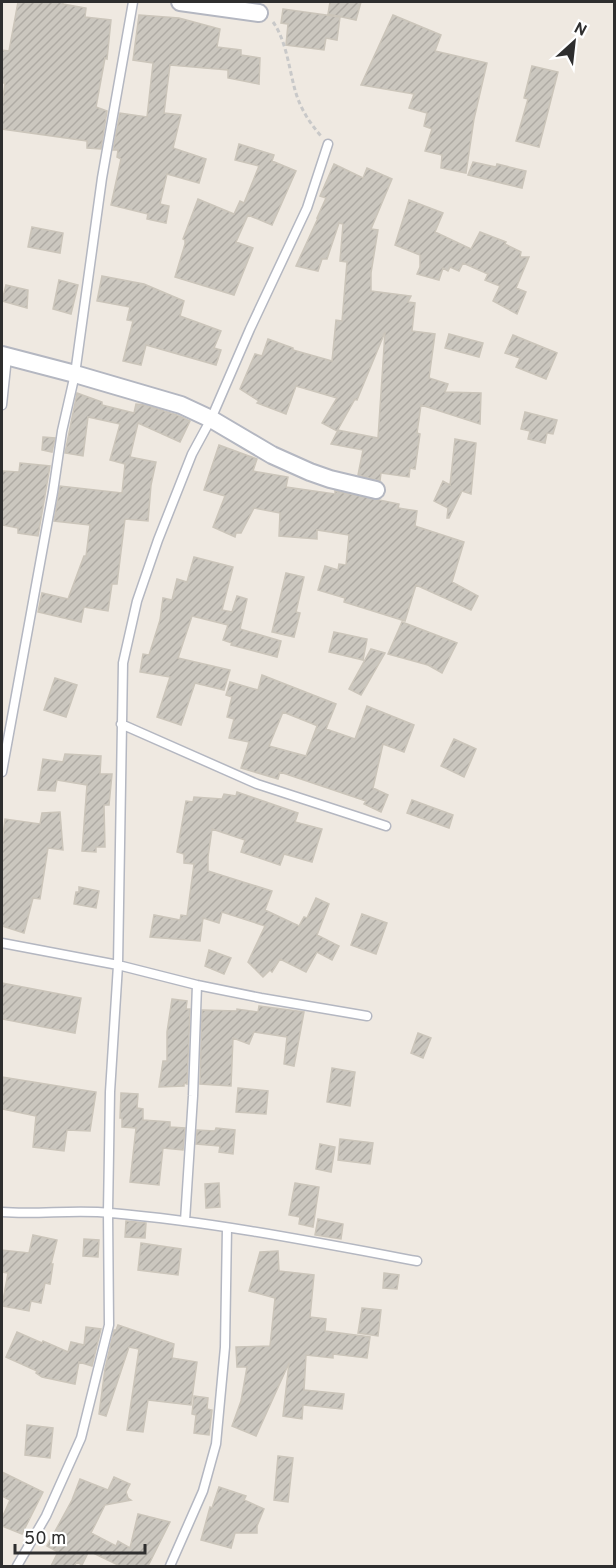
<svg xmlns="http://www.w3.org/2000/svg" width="616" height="1568" viewBox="0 0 616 1568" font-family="Overpass,sans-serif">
<defs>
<pattern id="building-hatch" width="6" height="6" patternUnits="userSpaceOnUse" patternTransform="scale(1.5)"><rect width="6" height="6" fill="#cbc7bf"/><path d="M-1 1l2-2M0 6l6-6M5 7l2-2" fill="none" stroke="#afaba4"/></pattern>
</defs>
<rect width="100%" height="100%" fill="#efe9e1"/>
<path fill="url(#building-hatch)" stroke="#cbc5ba" stroke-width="1.5" fill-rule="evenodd" d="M18,2H63V4L86,8L85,17L111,20L107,59L105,58L96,107L107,111L101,149L87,148V141L2,129V105L5,83H2V50L9,51Z
M330,2H361L356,20L328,14Z
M283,9L340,17L337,40L326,38L324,50L286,45L288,24L281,23Z
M139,15L179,18L220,29L217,47L241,50V55L260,58L259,84L228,78V70L170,65L164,113L181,115L173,148L206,159L199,183L167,174L160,204L169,206L166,223L147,219L148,214L111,205L121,159L117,157L118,150H113L120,113L147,117L153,63L133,60Z
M393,15L441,35L435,51L487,63L474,119L466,173L441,168L442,155L425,151L432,129L424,126L427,113L409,108L414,94L361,85Z
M532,66L558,72L539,147L516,141L528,99L524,98Z
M239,144L274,155L272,161L296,171L272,225L248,215L236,242L253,248L234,295L175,277L185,244V240L183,239L198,199L234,214L240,201L244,203L259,166L235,160Z
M473,162L496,167L497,164L526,171L522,188L468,175Z
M334,164L363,178L367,168L392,179L371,229L378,230L371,273V291L411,296L408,302L415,303L412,331L435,334L429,378L448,384L445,392L481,393L480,424L421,405L417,433L420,434L415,469L410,468L409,477L381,473L380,481L358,475L363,450L331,444L338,430L378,438L385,332L357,400L355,399L337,431L322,423L337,398L296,386L286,414L257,403L259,401L240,389L255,354L262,356L268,339L293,348V350L332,361L336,320L342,321L347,262L340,261L343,224L339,223L327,259H322L318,271L296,266L318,218H317L326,198L320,196Z
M409,200L443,213L435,232L471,249L480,232L506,242L505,244L521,252L520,257H529L516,288L526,292L517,314L493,301L500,286L485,280L488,274L463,263L459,271L450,267L448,271L443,268L439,280L417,274L420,267V255L395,245Z
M32,227L63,233L60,253L28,247Z
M102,276L144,284L184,301L180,316L221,331L214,348L221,350L216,365L146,345L141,365L123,361L133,321L127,320L130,307L97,301Z
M59,280L78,285L71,314L53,309Z
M6,285L28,290L27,308L2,301Z
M449,334L483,343L479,357L445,348Z
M513,335L557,353L546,379L516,367L520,358L505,353Z
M77,393L102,402V405L134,413L136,404L145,405L177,415L190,421L180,442L138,423L130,457L156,462L151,485L148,521L125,519L117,584H112L108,611L84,607L81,622L38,612L42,593L68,599L84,556H86L90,525L54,521L60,486L122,493L125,464L110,460L120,424L88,417L83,456L65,453Z
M525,412L557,420L553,434L547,433L545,443L528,439L530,431L521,429Z
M43,437L55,438L52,452L42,450Z
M455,439L476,443L471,494L462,491L449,518H447L448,508L434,501L443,481L450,485Z
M219,445L257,459L253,471L288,477L286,487L335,494V491L399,504L398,508L417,511L415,526L464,542L452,582L478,596L471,610L416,585L405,621L344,602L345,598L318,590L325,566L338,570L339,564L346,565L349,535L317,530V539L279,536L280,513L254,508L241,533H236L235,537L213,527L225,496L204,490Z
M20,463L50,466L38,536L18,533V528L2,525V471L19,472Z
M194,557L233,567L222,610L232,612L237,596L247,599L240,629L281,641L277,657L231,645L232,643L223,640L228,625L192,616L178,658L230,670L224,690L195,683L181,725L157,717L170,677L140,672L143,654L149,655L160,620L163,598L172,600L177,579L187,582Z
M286,573L304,577L296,612L300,613L294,637L272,632Z
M402,622L457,643L442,673L428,665L388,654Z
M334,632L367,639L363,660L329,652Z
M371,649L385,653L361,695L349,689Z
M262,675L336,704L326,729L355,739L367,706L414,725L404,752L383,744L373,788L388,795L381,812L364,804L366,801L280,772L278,779L241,768L249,742L229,738L234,719L227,717L232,697L226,695L230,682L258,690ZM283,712L318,726H317L306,756L269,746Z
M55,678L77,685L66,717L44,710Z
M454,739L476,749L464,777L441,766Z
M65,754L101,756L100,774H112L109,805H104L105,847H96V852L82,851L87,785L57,780L55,791L38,790L43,759L63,762Z
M237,792L298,813L295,822L322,829L312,862L284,854L280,865L241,852L245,840L212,829L208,857V871L272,891L265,910L299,926L304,917L307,918L316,898L329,904L317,935L339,946L332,960L317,952L306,972L280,959L272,972L270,970L263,977L248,962L265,926L222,912L219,923L203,918L200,941L150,937L154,915L180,920L181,915L187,916L194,864L184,863V854L177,852L186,801L193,802L194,797L222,799L224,794L236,796Z
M412,800L453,815L449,828L407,813Z
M60,812L63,850L48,848L40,899L33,898L24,933L2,926V843L5,819L40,824L42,813Z
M79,887L99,891L96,908L74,904L76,892H79Z
M362,914L387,923L376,954L351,945Z
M209,950L231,958L224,974L205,966Z
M2,983L81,998L75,1033L2,1019Z
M172,999L187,1001L186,1009H190L187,1084L184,1083V1086L159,1087L163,1061H167V1032Z
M259,1006L304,1012L294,1066L284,1064L287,1037L254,1032L249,1044L233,1038L231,1086L200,1084L202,1010L237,1011V1009L258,1012Z
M418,1033L431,1038L423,1058L411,1053Z
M332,1068L355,1072L350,1106L327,1102Z
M2,1077L96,1092L90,1131L67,1130L64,1151L33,1147L36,1116L2,1109Z
M238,1088L268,1091L266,1114L236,1112Z
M121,1093L138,1094L137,1108L143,1109V1120L170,1122V1127L185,1128L183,1150L163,1148L159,1185L130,1182L136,1128L122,1127V1118H120Z
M216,1128L235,1130L233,1154L219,1152L220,1146L196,1144L197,1130L215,1131Z
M340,1139L373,1143L370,1164L338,1160Z
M320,1144L335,1147L331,1172L316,1169Z
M219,1183L220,1207L206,1208L205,1184Z
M295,1183L319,1187L313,1227L299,1224L300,1217L289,1215Z
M318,1219L343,1224L341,1239L315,1235Z
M126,1221L146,1223L145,1238L125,1237Z
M33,1235L57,1240L51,1264H53L50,1284L45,1283L41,1303L31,1301L29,1311L2,1306L8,1273L2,1272V1250L29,1253Z
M84,1239L99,1240L98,1257L83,1256Z
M141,1243L181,1249L178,1275L138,1270Z
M278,1251L279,1271L314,1275L310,1317L326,1319L325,1331L370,1337L367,1358L333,1354V1358L306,1355L304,1390L344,1394L342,1409L303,1405L302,1419L283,1416L289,1363L256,1436L232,1426L241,1401L247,1367H237L236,1347L270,1346L275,1298L249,1291L260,1252Z
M384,1273L399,1275L397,1289L383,1288Z
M362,1308L381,1310L378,1336L358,1333Z
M118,1325L174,1344L172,1358L197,1362L191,1405L148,1400L143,1432L127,1430L139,1349L129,1347L106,1416L99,1414L105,1369L114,1330H116Z
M86,1327L101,1329L92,1366L79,1362L75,1384L42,1377L36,1373L37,1371L6,1357L17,1332L42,1343L43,1341L68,1352L71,1342L84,1345Z
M194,1396L208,1398L207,1409L212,1410L209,1435L194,1433L196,1415L192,1414Z
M27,1425L53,1428L50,1458L25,1455Z
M278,1456L293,1458L288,1502L274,1500Z
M2,1472L43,1492L22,1534L2,1526V1518L10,1500L2,1496Z
M114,1477L130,1484L126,1492L128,1498L131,1500L105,1505L91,1533L116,1546L118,1541L130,1548L138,1514L170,1522L148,1566H120L89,1551L82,1565L77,1562L74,1566H51L58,1552L47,1546L72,1500L80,1479L108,1490Z
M219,1487L246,1496L244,1500L264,1509L257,1526V1533H235L231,1548L201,1540L210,1507L212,1508Z"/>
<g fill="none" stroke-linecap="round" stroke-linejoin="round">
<defs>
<path id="service" d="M2,405L7,357
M121,724L257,784L386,826
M2,772L53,492L62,431L75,374L102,178L133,2
M2,943L118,965L197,985L261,998L367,1016
M2,1212C38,1215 75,1209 111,1213C214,1222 315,1242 417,1261
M185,1221L193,1096L197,985
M17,1566L46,1516L81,1438L109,1325L108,1212L110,1092L118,965L123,663L137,601L158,540L192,454L211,419L250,329L307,208L328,144
M170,1566L203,1491L216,1444L225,1347L227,1228"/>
<path id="minor" d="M180,2L259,13
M2,355L75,374L181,405L211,419L272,455L310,472L330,479L376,490"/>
</defs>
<use href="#service" stroke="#b4b7c1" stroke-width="11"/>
<use href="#minor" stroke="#b4b7c1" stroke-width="20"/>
<path stroke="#c9c9c9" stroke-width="3" stroke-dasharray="4.5 3" stroke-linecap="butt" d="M273,22C286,40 289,68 295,90C300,108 309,122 321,136"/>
<use href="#service" stroke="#fff" stroke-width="8"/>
<use href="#minor" stroke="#fff" stroke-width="16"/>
</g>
<rect width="616" height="1568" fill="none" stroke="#2e2e2e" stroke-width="6"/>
<g transform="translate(574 42) rotate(27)" stroke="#ffffff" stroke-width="4.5" paint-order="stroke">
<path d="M0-4.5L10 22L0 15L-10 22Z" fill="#2e2e2e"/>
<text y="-9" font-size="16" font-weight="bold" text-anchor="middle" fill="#2e2e2e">N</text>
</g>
<path d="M15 1544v9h130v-9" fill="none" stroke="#2e2e2e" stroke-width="3"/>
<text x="24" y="1544" font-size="18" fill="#2e2e2e" stroke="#ffffff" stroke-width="4.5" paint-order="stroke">50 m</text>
</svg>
